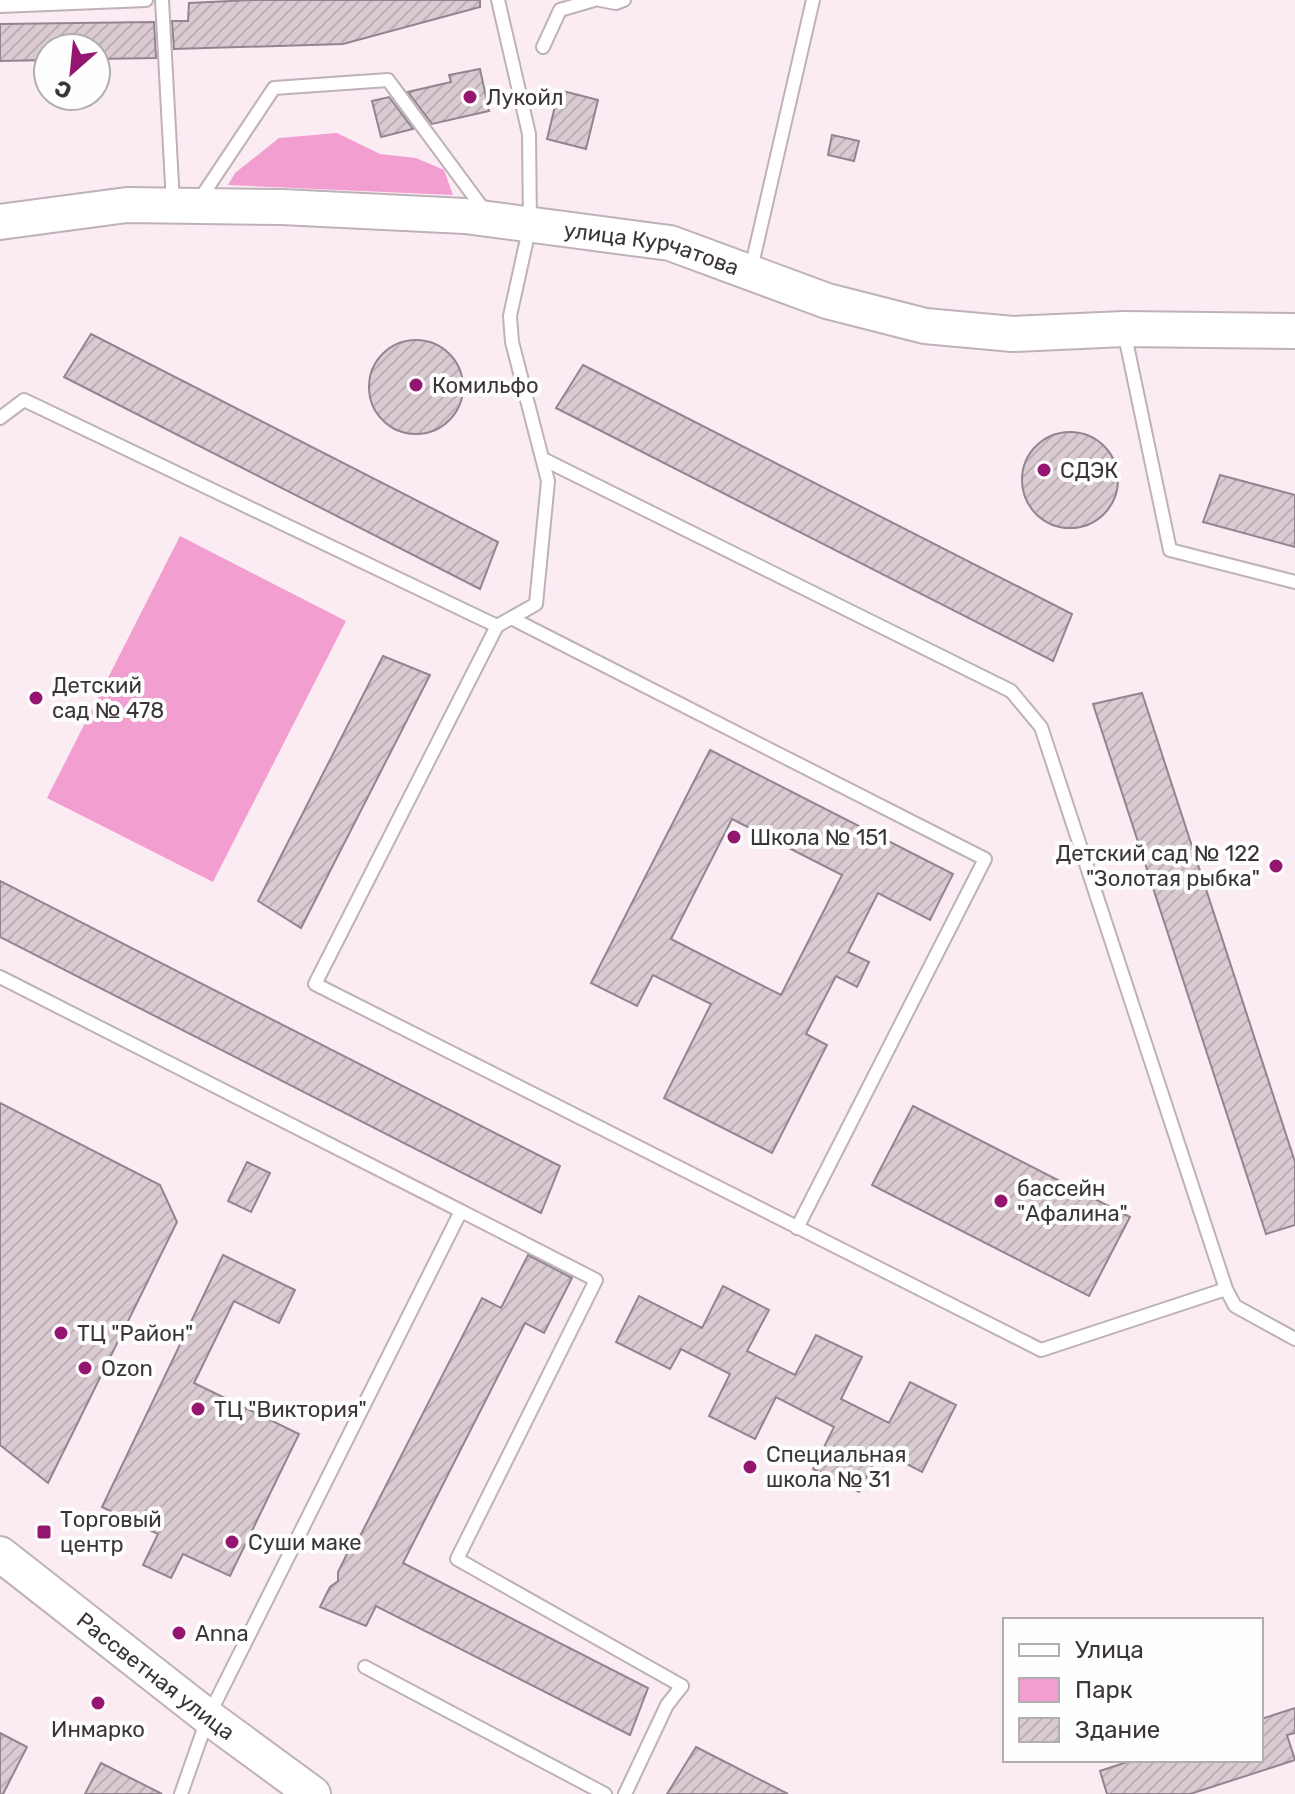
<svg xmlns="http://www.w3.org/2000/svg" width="1295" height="1794" viewBox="0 0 1295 1794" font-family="Rubik,sans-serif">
<defs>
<pattern id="building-hatch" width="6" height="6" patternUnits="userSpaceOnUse" patternTransform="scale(2)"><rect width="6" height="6" fill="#dacbd3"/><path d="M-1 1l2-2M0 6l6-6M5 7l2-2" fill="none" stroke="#bcafb6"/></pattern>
</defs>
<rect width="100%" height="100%" fill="#fbecf4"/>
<path fill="#f29ed0" d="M337,133L380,154L416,158L444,170L453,195L228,185L235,173L279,138Z
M180,536L346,621L213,882L47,798Z"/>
<path fill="url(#building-hatch)" stroke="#93858d" stroke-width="2" fill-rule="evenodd" d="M251,0H480V7L343,44L174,49L172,21H188L189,3Z
M154,22L156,58L96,59V48H48V60L0,61V24Z
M480,69L489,111L432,124L408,92L451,82L449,75Z
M559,90L598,100L586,149L547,139Z
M389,97L413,129L381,137L372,101Z
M832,135L859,141L854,161L828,155Z
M91,334L498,542L480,589L64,377Z
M369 387a47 47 0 1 1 94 0a47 47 0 1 1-94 0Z
M583,365L1072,614L1053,661L556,408Z
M1022 480a48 48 0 1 1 96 0a48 48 0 1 1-96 0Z
M1220,475L1295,495V547L1203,522Z
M383,656L430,675L301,928L258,901Z
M1142,693L1295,1162V1225L1266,1234L1093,704Z
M710,750L953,874L930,920L878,893L848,952L869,962L857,987L836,976L806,1034L827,1045L772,1153L664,1098L711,1004L653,975L637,1006L591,983ZM732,819L842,875L781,995L671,939Z
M0,881L560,1166L541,1213L0,937Z
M0,1103L160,1185L177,1222L48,1483L0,1445Z
M913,1106L1130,1217L1089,1296L872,1185Z
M247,1162L270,1173L251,1212L228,1201Z
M223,1255L295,1290L279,1323L234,1301L194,1383L299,1434L230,1576L183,1554L171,1578L143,1565L158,1534L102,1507Z
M528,1255L572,1278L544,1333L525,1323L403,1563L648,1688L630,1735L376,1606L366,1626L320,1607L330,1587L338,1581V1572L354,1540L357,1542L482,1298L501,1308Z
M723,1286L769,1310L747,1351L795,1375L816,1335L862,1357L841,1399L889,1423L910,1382L956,1405L922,1472L880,1450L859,1492L813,1469L834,1427L776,1397L755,1439L709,1416L730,1374L681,1349L670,1369L616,1342L639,1296L702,1328Z
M1295,1708V1733L1287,1735L1295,1760L1190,1794H1107L1100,1771L1133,1760H1261V1719Z
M0,1733L27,1747L3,1794H0Z
M696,1747L788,1794H667Z
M101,1763L162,1794H85Z"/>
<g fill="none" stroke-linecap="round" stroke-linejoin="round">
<defs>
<path id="lane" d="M162,0L173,203
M600,0L616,3L624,0
M0,6L146,0
M543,47L560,10L594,0
M198,202L274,88L388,80L487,214
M751,269L813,0
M1124,331L1170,550L1295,582
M0,418L24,400L497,626L536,604L548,481L512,342L510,316L530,225L529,134L498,0
M543,459L1011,691L1041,727L1226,1289
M511,618L985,859L797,1228
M497,626L315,984L1041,1350L1226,1289L1235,1306L1295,1339
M0,977L461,1211L208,1717L181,1794
M461,1211L596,1280L457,1559L682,1686L667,1705L625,1794
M365,1667L605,1794"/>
<g id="secondary">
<path id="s1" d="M0,222L127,205L282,207L465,216L670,243L827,301L925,326L1013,334L1124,329L1295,331"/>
<path id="s2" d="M0,1554L208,1717L313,1794"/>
</g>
</defs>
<use href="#lane" stroke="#bfb1b9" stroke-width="16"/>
<use href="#secondary" stroke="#bfb1b9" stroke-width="38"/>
<use href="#lane" stroke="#fff" stroke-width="12"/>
<use href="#secondary" stroke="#fff" stroke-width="34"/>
</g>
<g fill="#951670" stroke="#fefefe" stroke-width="3">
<circle cx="470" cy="97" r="8"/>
<circle cx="416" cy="385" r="8"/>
<circle cx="1044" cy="470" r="8"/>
<circle cx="36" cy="698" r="8"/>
<circle cx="734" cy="837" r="8"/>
<circle cx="1276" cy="866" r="8"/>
<circle cx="1001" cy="1201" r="8"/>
<circle cx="61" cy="1333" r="8"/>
<circle cx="85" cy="1368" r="8"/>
<circle cx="198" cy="1409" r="8"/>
<circle cx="750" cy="1467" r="8"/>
<rect x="36" y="1524" width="16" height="16" rx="4"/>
<circle cx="232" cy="1542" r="8"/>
<circle cx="179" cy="1633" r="8"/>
<circle cx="98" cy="1703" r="8"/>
</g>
<g text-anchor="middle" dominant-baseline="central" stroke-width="8" stroke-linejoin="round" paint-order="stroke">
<g font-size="22" fill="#3b3539" stroke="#fefefe" text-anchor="start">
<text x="486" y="97">Лукойл</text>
<text x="432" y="385">Комильфо</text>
<text x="1060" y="470">СДЭК</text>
<text x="52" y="685">Детский<tspan x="52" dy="25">сад № 478</tspan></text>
<text x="750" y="837">Школа № 151</text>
<text x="1260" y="853" text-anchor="end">Детский сад № 122<tspan x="1260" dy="25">"Золотая рыбка"</tspan></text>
<text x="1017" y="1188">бассейн<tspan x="1017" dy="25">"Афалина"</tspan></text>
<text x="77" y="1333">ТЦ "Район"</text>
<text x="101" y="1368">Ozon</text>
<text x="214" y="1409">ТЦ "Виктория"</text>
<text x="766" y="1454">Специальная<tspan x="766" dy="25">школа № 31</tspan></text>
<text x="60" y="1519">Торговый<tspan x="60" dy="25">центр</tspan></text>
<text x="248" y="1542">Суши маке</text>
<text x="195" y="1633">Anna</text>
<text x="98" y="1729" text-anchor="middle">Инмарко</text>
</g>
<g font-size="22" fill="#3b3539" stroke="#fefefe">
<text stroke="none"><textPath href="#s1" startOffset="656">улица Курчатова</textPath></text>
<text stroke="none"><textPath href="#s2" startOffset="198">Рассветная улица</textPath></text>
</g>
</g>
<rect x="1003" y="1618" width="260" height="144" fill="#fefefe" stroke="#b0aeaf" stroke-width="2"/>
<rect x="1019" y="1644" width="40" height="12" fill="#ffffff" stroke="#b0aeaf" stroke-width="2"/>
<text x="1075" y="1658" font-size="24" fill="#3b3539">Улица</text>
<rect x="1019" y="1678" width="40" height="24" fill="#f29ed0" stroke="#b0aeaf" stroke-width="2"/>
<text x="1075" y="1698" font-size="24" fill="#3b3539">Парк</text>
<rect x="1019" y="1718" width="40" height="24" fill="url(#building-hatch)" stroke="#b0aeaf" stroke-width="2"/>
<text x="1075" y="1738" font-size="24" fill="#3b3539">Здание</text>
<g transform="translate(72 72) rotate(207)"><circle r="38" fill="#fefefe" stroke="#b0aeaf" stroke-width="2"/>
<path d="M0-6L14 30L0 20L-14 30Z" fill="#951670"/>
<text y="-12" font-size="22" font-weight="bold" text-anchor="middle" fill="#3b3539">С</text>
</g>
</svg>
